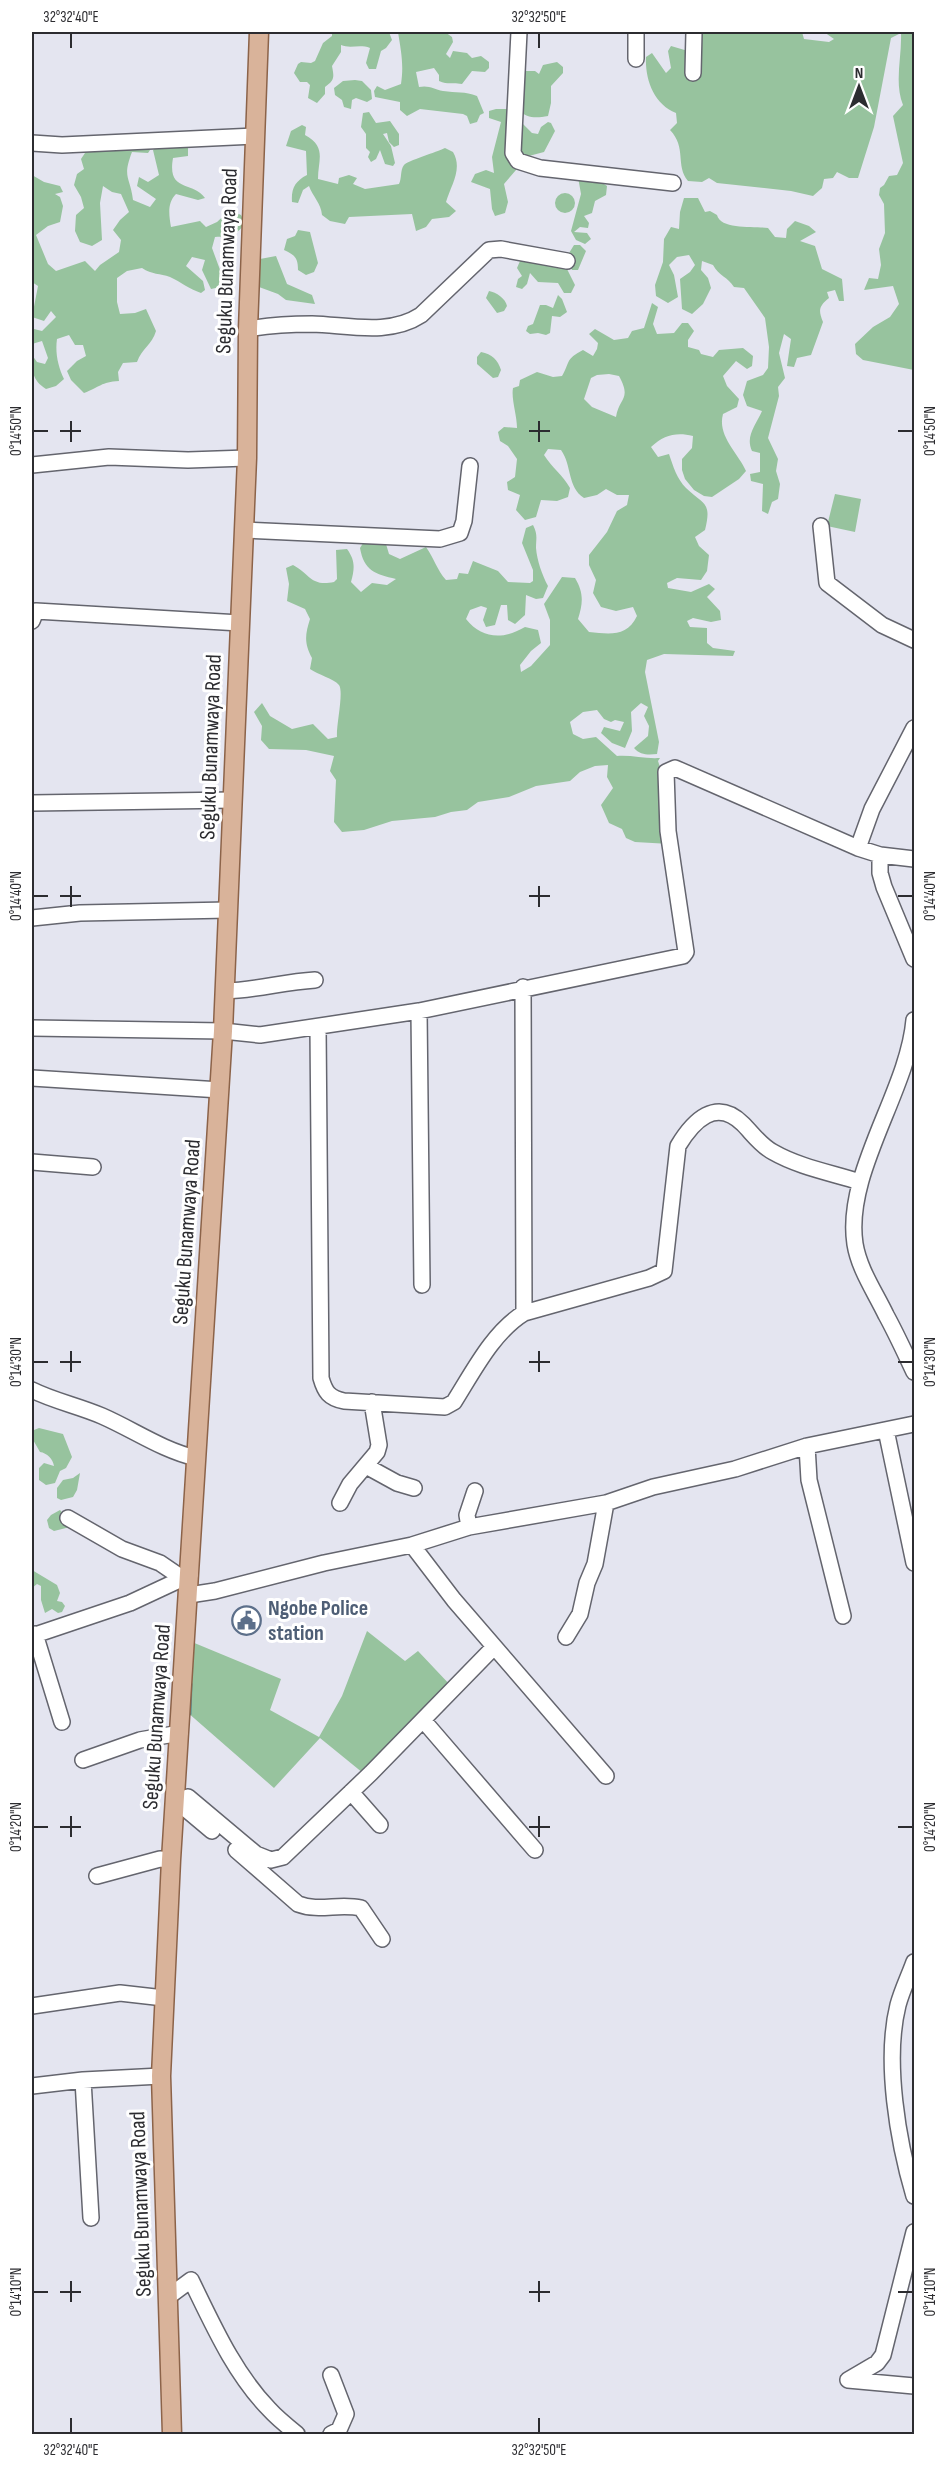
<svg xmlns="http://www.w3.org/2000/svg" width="946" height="2466" viewBox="0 0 946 2466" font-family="'Sofia Sans Condensed',sans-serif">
<rect width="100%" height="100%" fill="#e4e5f0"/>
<path fill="#97c39e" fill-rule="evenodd" d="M332,32H389L392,40L386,48L381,51L376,69H369L366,63L370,48C360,44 350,49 341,45V52L332,66C334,77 335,80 325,87V94L317,103L308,98L310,85L307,82H300L294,73L298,64L301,62L311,63L315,61L323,43L332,36Z
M398,32H445L452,37L453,42L446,54L450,58L453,51L467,53L472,58L481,56L489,62V68L485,72L472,71L462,84C453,82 448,85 439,81V75L434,68L416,72L419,87C429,85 434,89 443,91C456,93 465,91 477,96L484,113L480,115L477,122L470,124L467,116L463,114L420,109L407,116L400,110V102L375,97L374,91L377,86L385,90L401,84C404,65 401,51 398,32Z
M689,32H802L804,39L829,42L834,39L824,32L853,33L914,32V370L863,360L856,354L855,344L873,327L890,317L899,304L893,286L864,290L869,278L878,279L881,265L879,249L885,233L884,204L879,195L880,188L884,185L889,176L897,175L903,163L893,116L903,105C894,82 902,58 901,33L891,38L874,127L858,178H849L837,172L833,178L824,179L822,188L813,196L791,191L717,183L709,178L702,182L688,181C675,165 687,148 670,130L677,123L676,113C654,104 645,80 646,57L652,53L666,73L671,68L668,51L671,46L688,51Z
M557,62L563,67V73L551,86V103L548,116C537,118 527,119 519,110L523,71H535L539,74L543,65Z
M355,80L362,81L371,90L372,99L367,102L356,98L352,100L351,109L344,107L342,100L335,95L334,88L343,81Z
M496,109H508L516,170L504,184L508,202L505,213L495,216L492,209L490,189L471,182L475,174L486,170L494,173L492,157L501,122L489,118V111Z
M369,112L376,123L390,121L399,134V145L394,147L389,142L387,133L383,134L391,146L395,163L393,166L385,164L380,150L376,159L371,162L368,157L370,152L366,148V134L361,127L363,113Z
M548,122L551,123L555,131L544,152L525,157L518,153L522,123L532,133L538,134L541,127Z
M302,125L306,127L305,135C327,147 318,160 318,179L338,184L339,178L349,175L357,178L353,184L365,189L399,184C402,178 400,170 404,165C407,161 437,152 445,148L453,152C463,169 451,185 446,202L456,211L449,217L432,219L426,227L416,231L412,214L349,217L345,224L330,221L322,215C321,203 313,197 309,186L303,190L298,203L292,202C291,189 295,181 307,175L306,151L286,146L291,131Z
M161,145H179L188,147V156L173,158C167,193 192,180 205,198L198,200L176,194C167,203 169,215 171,227L200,221L206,227L217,222L230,210L241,215L245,223C237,236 229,236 215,237L212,248L223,278L220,287L211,289L202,270L205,260L192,257L186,266L203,281L205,290L201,293C189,289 181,282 170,277C160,273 152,275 142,268L127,271L117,278V302L120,314L135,313L146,309L156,331C152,345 142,348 137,362L123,363L118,372L119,381C101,382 100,387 84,393L71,380L67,371L77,361L86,356L83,345H75L69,335L57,339C55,353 58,366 64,379L56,386L46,389C32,380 32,371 32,355L37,362L45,364L48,358L42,341L32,344V325L34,329L42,331L56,317L51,311L44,321L32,317L38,286L32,282V175L44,182L60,186L63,192L55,194L60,197L63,206L60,222L48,226L36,235L48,264L56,271L85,261L95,271L100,265L119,252L121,240L113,230L120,220L129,212L121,194L112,192L103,186L100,203L102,240L92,246L80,242L75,231L76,215L84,208L81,197L74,185L77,174L84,169L81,159L89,147H148L150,150L148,153L132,152C122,178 130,176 133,200L150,207L156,199L137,186L139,177L148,182L159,175L153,150Z
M578,177L601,182L607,186L606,195L595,201L592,213L584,216L589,223L588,228L580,227L574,232L587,233L591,239L585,244L576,240L571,231L581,194Z
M555 203a10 10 0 1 1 20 0a10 10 0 1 1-20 0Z
M684,198H698L705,212L710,211L717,215C721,230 753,226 768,228L775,237L786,238L787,229L795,221L809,226L816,232L800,241L815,246L822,269L842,279L844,301H839L835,290L827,292L829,298C819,306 818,310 823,322L811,355L797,358L794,367L787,366L791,339L784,334L779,353L785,378L778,387L779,396L768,438L778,459L776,471L780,484L778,499L772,502L768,514L762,511L763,484L751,481L750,474L760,472V453L752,451C745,436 756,425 762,411L747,406L743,395L747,381L763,375L768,368L769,347L765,318L744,288L734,287C728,277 719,276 713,265L702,261L701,270L708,278L711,288L703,304L692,314L682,309L680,279L690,272L695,265L689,255L677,257L669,265L674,275L678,297L668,303L656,296L655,285L663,262L664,239L671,227L679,229L680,212Z
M298,230L310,232L318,263L314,272L306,275L298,270C298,258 295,255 284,250L287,239L295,236Z
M574,245H580L586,251L578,270H572L566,258Z
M276,256L287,284L312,295L315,304L286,300L278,294L259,287L260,259Z
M531,260L565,265L575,285L571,293H564L558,283L538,282L530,273L527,284L522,289L516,287L518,279L522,276L517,268L520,261Z
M489,291C496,292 506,299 507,306L504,311L497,313L486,298Z
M558,295L562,299L567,312L560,317L552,316L550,333L546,335L538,333L530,334L526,331L528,326L533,324L540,305H546L553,308Z
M652,303L658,307L653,324L657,334L674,333L682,323H688L694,331L688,340V347L699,350L701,354L713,357L719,350L743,348L753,356L752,366L747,369L736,361L723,376L727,386L739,399L737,407L723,414C717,436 738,453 746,471L739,479L712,497L704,496L694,490L685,479L682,470V459L692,448L693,436C676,432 664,435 651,447L658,457L669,454C673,466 677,479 686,488C704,505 712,502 705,530L695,537L699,546L709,555L707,571L701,580L677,578L667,583L668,588L691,592L709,584L715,589L707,597L720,611L721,620L711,622L693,618L687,621L690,627L707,628V643L713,648L735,651L733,656L664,654L647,660L645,672L659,742L657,754C648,755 640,755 634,748L648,736L649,726L644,716L648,707L641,703L631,712L632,731L625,748L612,743L601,733L604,727L620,731L624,722L615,720L611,722L604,719L597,710L583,712L570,722L573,734L583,739L596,737L617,756C632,755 645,759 660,758L658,761L666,786L670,844L635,842L626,838L622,829L609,823L601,805L613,788L607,777L608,765L595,766L580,772L570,781L536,786L509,797L478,802L467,810L451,812L435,817L392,821L364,830L342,832L334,822L336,780L330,771L334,756L306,750L269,749L261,740L262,726L254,712L262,703L270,716L292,729L313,724L328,739L337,737C336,726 344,692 339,685C333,678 318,675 310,669L312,658C304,643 305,635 310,619L305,609L287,601L289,584L286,568L293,565C310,574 311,587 334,582L337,579L336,550L347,549C355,560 355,568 351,582L361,592L372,583L387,585L396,579C375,574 364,571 360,548L370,532L386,544L389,554L400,559L426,547C434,558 437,570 446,580L457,579L459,573L468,574L473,561L498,571L508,582L530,583L533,581V570L522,543L526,528L533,525C538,535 536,538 536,548C537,560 542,575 548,586L543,598L536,599L526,595L525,615L515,624L508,620L507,605H501L495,625L486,627L483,620L487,608L481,606L470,610L466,619C482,639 503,640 525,627L538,630L541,643L531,651L520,665L521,672L531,666L550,645V620L544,604L562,577L575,578C584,593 583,603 578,619L589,632C610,634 627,637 637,616L633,607L616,611L601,607L593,593L596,580L589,565V555L607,532L617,511L627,505L629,495H617L606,489L597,495L584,498C567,487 572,465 561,450L548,449L544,455C552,468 563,475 570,488L568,497L557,501L541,500L536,517L525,520L516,510L520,495L508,490L507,482L515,477L517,459L508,446L500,441L498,432L504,427L517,428C517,415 511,399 513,388L519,386L520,380L537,372L553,377L562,376C570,363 565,359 583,350L593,356L597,349L598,343L589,334L595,329L614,340L628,338L632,331L644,328ZM609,374L619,376C632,400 619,397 616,417L592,407L584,399L591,378L597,375Z
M481,352C492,354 498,360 501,370L498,377L493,378L477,364V357Z
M835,494L861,499L855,532L827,526Z
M39,1428L63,1434L72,1457L66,1468L60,1471L55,1483L46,1485L39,1480V1468L44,1463L54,1466C53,1459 47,1453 40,1452L32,1438L34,1430Z
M80,1473L77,1490L73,1497L61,1500L57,1498V1488L63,1480L73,1478Z
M60,1510L74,1526L54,1531L49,1528L47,1520L51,1515Z
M32,1570L57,1585L60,1593L57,1601L62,1602L65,1606L62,1612L58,1613L52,1609L45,1613L41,1600V1586L37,1584L32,1588Z
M367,1631L405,1661L418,1651L452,1687L363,1773L320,1738L274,1788L187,1712L192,1642L281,1679L270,1710L319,1737L342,1696Z"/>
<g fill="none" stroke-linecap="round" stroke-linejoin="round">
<path stroke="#578d97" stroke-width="3" d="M190,1714L191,1684"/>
<defs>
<path id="minor" d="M519,32L513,153L518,161L540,168L673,183
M636,59V32
M693,73L694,32
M32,143L62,145L255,136
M248,329C270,325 290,324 312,324C348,325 389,336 421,315L489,250L501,249L567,261
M32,465L109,457L188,460L247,458
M821,526L827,583L882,625L914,640
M244,530L440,539L460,533L464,521L470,466
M32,621L36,611L240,623
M32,803L233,800
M858,848L872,809L914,728
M880,855V873L884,887L914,959
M32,918L80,913L228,910
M523,987L524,1313
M225,991C257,990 283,982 315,980
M419,1011L422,1285
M914,1020C908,1091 844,1173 855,1244C859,1269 875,1292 886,1315C896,1333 905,1353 914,1372
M318,1027L321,1378C325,1392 329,1398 344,1401L445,1407L454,1402C473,1372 493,1332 524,1313L649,1278L664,1271L678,1146C693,1121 716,1097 743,1124C752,1133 761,1146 773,1152C799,1167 832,1173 860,1182
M32,1028L223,1031L260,1035L419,1011L683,956L686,952L668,831L666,772L675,768L858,848L880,855L914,859
M32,1078L220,1090
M32,1162L93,1167
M32,1390C54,1401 79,1406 102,1416C134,1430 162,1450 196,1458
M886,1430L914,1563
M807,1446L809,1480L843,1616
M366,1466L397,1483L414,1488
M340,1503L350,1484L377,1452L379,1445L372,1402
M68,1518L122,1549L160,1563L182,1578
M469,1527L467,1515L475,1491
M412,1545L454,1600L606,1776
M189,1595L215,1591L324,1563L412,1545L469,1527L606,1503L653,1487L735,1469L807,1446L914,1424
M35,1634L62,1722
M32,1636L130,1603L190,1575
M566,1637L580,1614L587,1583L595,1564L606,1503
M423,1720L535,1850
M83,1760L140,1740L180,1733
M351,1792L380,1825
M188,1797L256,1854L271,1860L283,1857L371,1773L494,1647
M175,1800L212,1831
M236,1850L298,1904C319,1912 339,1903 361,1908L382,1939
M97,1876L160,1859L171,1860
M914,1962C909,1976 902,1990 898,2005C884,2061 898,2142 914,2196
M32,2006L120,1993L164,1998
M83,2080L91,2218
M32,2086L83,2080L161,2076
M168,2297L191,2280C213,2325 234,2373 269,2409C277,2418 287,2426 297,2434
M331,2375L346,2414L339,2430L331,2434
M848,2380L877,2363L883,2355L914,2232
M848,2380L914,2386"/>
<path id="major" d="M172,2434L161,2076L171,1860L223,1031L247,458L248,329L259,32"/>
</defs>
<use href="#minor" stroke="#64656e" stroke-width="18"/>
<use href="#major" stroke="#8c6349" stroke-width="21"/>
<use href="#minor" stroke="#fff" stroke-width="15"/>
<use href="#major" stroke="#d9b39a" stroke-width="18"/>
</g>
<path fill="none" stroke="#2c2c30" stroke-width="2" d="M71,33V48M539,33V48M71,421V442M539,421V442M33,431H48M60,431H81M529,431H550M898,431H913M71,886V907M539,886V907M33,896H48M60,896H81M529,896H550M898,896H913M71,1351V1372M539,1351V1372M33,1362H48M60,1362H81M529,1362H550M898,1362H913M71,1816V1837M539,1816V1837M33,1827H48M60,1827H81M529,1827H550M898,1827H913M71,2281V2302M539,2281V2302M33,2292H48M60,2292H81M529,2292H550M898,2292H913M71,2418V2433M539,2418V2433"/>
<defs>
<symbol id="civic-ring" viewBox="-11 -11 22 22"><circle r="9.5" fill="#fff" stroke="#5c6f8a" stroke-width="1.5"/><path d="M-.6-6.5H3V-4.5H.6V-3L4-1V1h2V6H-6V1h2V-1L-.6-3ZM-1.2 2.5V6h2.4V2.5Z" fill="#5c6f8a"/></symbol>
</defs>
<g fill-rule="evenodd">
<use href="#civic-ring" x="230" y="1604" width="33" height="33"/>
</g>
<g text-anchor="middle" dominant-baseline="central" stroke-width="6" stroke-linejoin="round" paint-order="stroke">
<g font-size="22" fill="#2c2c30" stroke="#fff">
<text transform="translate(227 261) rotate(-88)">Seguku Bunamwaya Road</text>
<text transform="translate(211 747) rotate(-88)">Seguku Bunamwaya Road</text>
<text transform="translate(187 1232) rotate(-86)">Seguku Bunamwaya Road</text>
<text transform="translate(157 1717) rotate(-86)">Seguku Bunamwaya Road</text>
<text transform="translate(141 2204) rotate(-92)">Seguku Bunamwaya Road</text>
</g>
<g font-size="22" font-weight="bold" fill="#4e5e75" stroke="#fff" text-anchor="start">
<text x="268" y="1608">Ngobe Police<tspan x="268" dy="25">station</tspan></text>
</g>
</g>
<rect width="946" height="2466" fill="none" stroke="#ffffff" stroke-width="66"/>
<g transform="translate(859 87)" stroke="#ffffff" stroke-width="4.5" paint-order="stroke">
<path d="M0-4.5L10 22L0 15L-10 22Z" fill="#2c2c30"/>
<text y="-9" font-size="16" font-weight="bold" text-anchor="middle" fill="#2c2c30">N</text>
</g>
<rect x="33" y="33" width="880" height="2400" fill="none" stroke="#2c2c30" stroke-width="2"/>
<g font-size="15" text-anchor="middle" fill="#2c2c30">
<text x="71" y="22">32°32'40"E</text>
<text x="539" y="22">32°32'50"E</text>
<text transform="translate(16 431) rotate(-90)" y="5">0°14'50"N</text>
<text transform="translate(930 431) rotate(-90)" y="5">0°14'50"N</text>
<text transform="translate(16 896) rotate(-90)" y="5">0°14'40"N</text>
<text transform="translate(930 896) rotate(-90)" y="5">0°14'40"N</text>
<text transform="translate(16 1362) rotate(-90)" y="5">0°14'30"N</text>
<text transform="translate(930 1362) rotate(-90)" y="5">0°14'30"N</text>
<text transform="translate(16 1827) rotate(-90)" y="5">0°14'20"N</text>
<text transform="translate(930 1827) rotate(-90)" y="5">0°14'20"N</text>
<text transform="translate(16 2292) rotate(-90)" y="5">0°14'10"N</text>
<text transform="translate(930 2292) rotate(-90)" y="5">0°14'10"N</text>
<text x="71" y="2455">32°32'40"E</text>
<text x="539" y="2455">32°32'50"E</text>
</g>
</svg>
